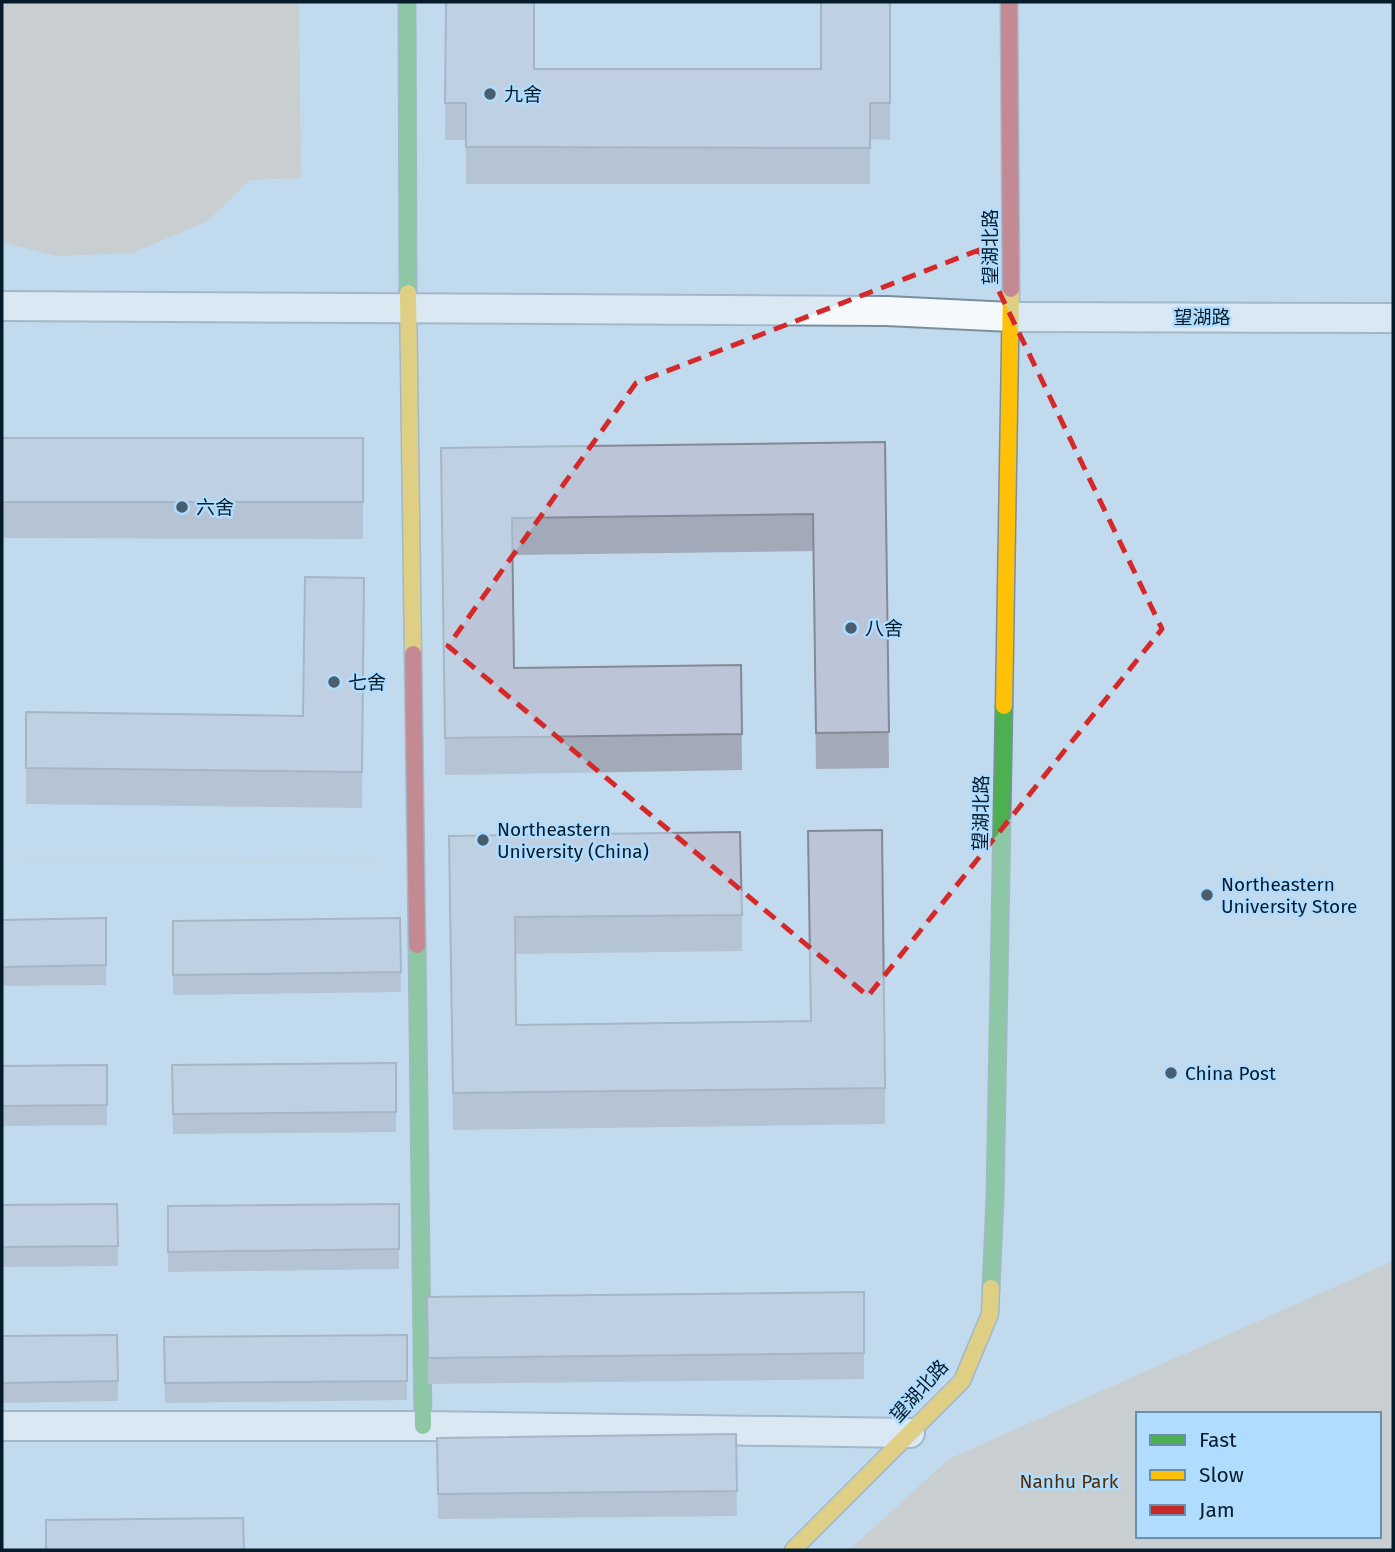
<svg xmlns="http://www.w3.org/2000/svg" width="1395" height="1552" viewBox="0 0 1395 1552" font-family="'Fira Sans','Noto Sans SC',sans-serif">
<rect width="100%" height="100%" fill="#c2daed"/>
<path fill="#d0bead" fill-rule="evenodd" d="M2,2H299L301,178L250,180L208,221L132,253L56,256L2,242Z
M1393,1261V1550H849L949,1459ZM1138,1414H1379V1536H1138Z"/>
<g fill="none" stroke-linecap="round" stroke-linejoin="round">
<defs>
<path id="street" d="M2,306L887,311L1011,317L1393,318
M2,1426H423L910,1433"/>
<path id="fast" d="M407,2L408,293
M417,945L423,1426
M991,1288L995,1199L1004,706"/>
<path id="slow" d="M408,293L413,654
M1004,706L1011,289
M793,1550L962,1381L990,1314L991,1288"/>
<path id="jam" d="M1009,2L1011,289
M413,654L417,945"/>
</defs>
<use href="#street" stroke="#798f9e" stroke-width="32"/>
<use href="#fast" stroke="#798f9e" stroke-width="19"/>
<use href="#slow" stroke="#798f9e" stroke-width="19"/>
<use href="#jam" stroke="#798f9e" stroke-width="19"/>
<path stroke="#cbd3d9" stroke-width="4.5" stroke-dasharray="3.5 3.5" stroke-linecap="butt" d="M2,856L382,863"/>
<use href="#street" stroke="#f6f9fc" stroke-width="28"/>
<use href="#fast" stroke="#4caf50" stroke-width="16"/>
<use href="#slow" stroke="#ffc107" stroke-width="16"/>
<use href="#jam" stroke="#c62828" stroke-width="16"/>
</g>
<path fill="#a2a9b9" d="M446,2L534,69H821L890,2V140L870,139V184H466V140H445Z
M2,438H363V539L2,538Z
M885,442L889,768L816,769L813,551L512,555L514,668L741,665L742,770L445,775L441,485Z
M364,615L362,808L26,804V712L303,716Z
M449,872L742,915V951L515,954L516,1025L885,1088V1124L453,1130Z
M106,918V985L2,986V920Z
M400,918L401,992L173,995V921Z
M396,1063V1132L173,1134L172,1065Z
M107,1065V1125L2,1126V1066Z
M117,1204L118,1266L2,1267V1205Z
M399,1204V1269L168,1272V1206Z
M864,1292V1379L428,1384L427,1297Z
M117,1335L118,1401L2,1403V1336Z
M407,1335V1400L165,1403L164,1337Z
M736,1434L737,1516L438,1519L437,1438Z"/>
<path fill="#bcc4d7" stroke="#848996" stroke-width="2" d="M446,2H534V69H821V2H890V103H870V148L466,147V103H445Z
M2,438H363V502H2Z
M885,442L889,732L816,733L813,514L512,518L514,668L741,665L742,734L445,738L441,448Z
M305,577L364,578L362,772L26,768V712L303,716Z
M882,830L885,1088L453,1093L449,836L740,832L742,915L515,917L516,1025L811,1021L808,831Z
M106,918V965L2,967V920Z
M400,918L401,972L173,975V921Z
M396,1063V1112L173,1114L172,1065Z
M107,1065V1105L2,1106V1066Z
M117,1204L118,1246L2,1247V1205Z
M399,1204V1249L168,1252V1206Z
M864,1292V1353L428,1358L427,1297Z
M117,1335L118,1381L2,1383V1336Z
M407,1335V1381L165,1383L164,1337Z
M736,1434L737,1491L438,1494L437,1438Z
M243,1518L244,1550H46V1520Z"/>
<path d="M0 0H1395V1552H0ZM979,250L1162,629L868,996L448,646L636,383Z" fill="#c2daed" fill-opacity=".55" fill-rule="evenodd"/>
<path fill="none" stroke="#d62828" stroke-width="5" stroke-dasharray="14 9" stroke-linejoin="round" d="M979,250L1162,629L868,996L448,646L636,383Z"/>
<g fill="#485e6f" stroke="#b0ddff" stroke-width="2.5">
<circle cx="490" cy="94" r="7"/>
<circle cx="182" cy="507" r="7"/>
<circle cx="851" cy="628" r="7"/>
<circle cx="334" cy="682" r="7"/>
<circle cx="483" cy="840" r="7"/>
<circle cx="1207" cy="895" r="7"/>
<circle cx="1171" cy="1073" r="7"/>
</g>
<g text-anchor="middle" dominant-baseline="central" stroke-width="5" stroke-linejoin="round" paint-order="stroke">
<g font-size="19" fill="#061c2b" stroke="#b0ddff" text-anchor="start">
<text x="504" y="94">九舍</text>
<text x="196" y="507">六舍</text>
<text x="865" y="628">八舍</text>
<text x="348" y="682">七舍</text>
<text x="497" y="829">Northeastern<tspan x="497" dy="22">University (China)</tspan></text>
<text x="1221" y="884">Northeastern<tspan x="1221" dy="22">University Store</tspan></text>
<text x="1185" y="1073">China Post</text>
</g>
<g font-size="19" fill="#061c2b" stroke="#b0ddff">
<text transform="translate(990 247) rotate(-90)">望湖北路</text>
<text x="1202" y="317">望湖路</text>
<text transform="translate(981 813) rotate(-89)">望湖北路</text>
<text transform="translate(919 1391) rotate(-48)">望湖北路</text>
</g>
<g font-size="19" fill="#512b01" stroke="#b0ddff">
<text x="1069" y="1481">Nanhu Park</text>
</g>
</g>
<rect width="1395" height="1552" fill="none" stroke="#061c2b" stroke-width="7"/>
<rect x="1136" y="1412" width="245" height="126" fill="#b0ddff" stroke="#6c90aa" stroke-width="2"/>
<rect x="1150" y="1435" width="35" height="10" fill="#4caf50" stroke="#6c90aa" stroke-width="2"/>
<text x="1199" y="1447" font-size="21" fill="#061c2b">Fast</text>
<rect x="1150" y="1470" width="35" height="10" fill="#ffc107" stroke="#6c90aa" stroke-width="2"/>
<text x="1199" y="1482" font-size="21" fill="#061c2b">Slow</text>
<rect x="1150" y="1505" width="35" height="10" fill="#c62828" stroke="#6c90aa" stroke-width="2"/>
<text x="1199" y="1517" font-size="21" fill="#061c2b">Jam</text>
</svg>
